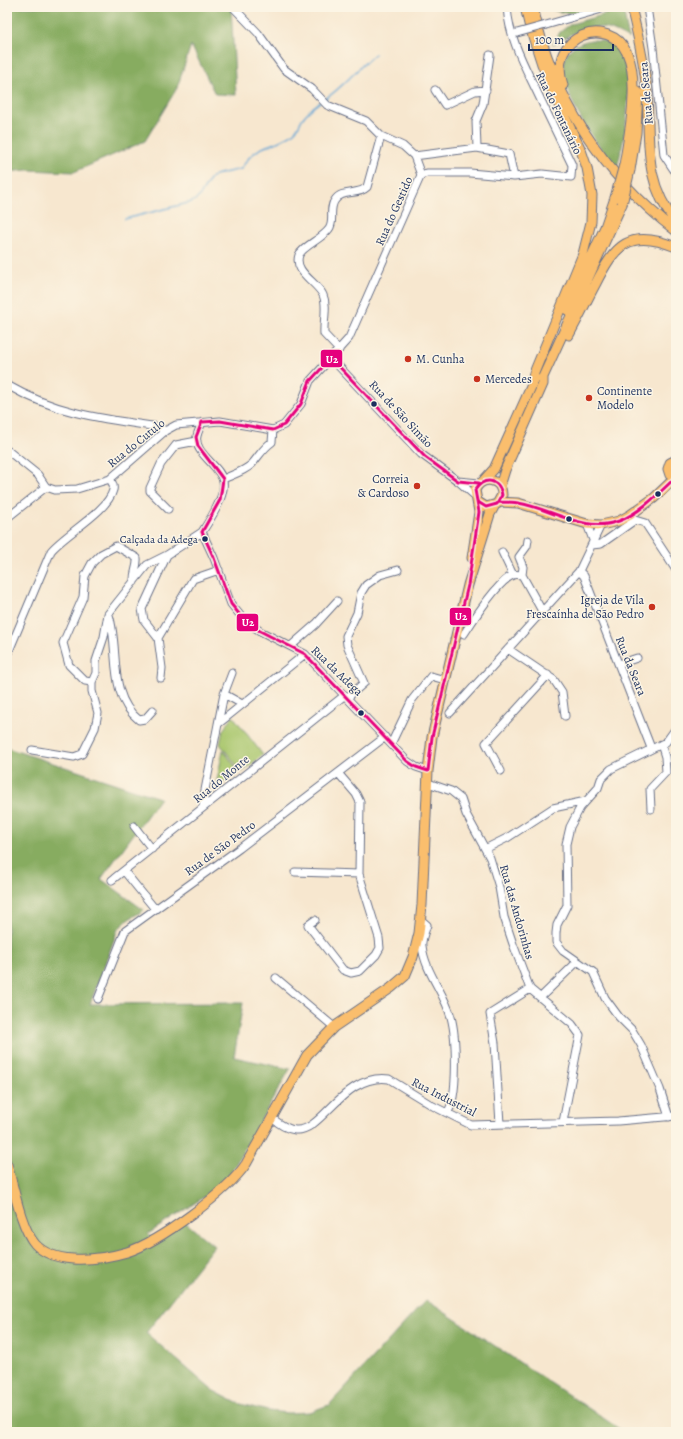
<svg xmlns="http://www.w3.org/2000/svg" width="683" height="1439" viewBox="0 0 683 1439" font-family="Alegreya,serif">
<rect width="100%" height="100%" fill="#fcf5e5"/>
<filter id="ink" filterUnits="userSpaceOnUse"><feTurbulence type="fractalNoise" baseFrequency=".025" numOctaves="2"/><feDisplacementMap in="SourceGraphic" scale="8" xChannelSelector="R" yChannelSelector="G"/><feConvolveMatrix kernelMatrix="1 2 1 2 8 2 1 2 1" color-interpolation-filters="sRGB"/></filter>
<filter id="wash" filterUnits="userSpaceOnUse"><feTurbulence type="fractalNoise" baseFrequency=".012" numOctaves="4" result="noise"/><feDisplacementMap in="SourceGraphic" scale="16" xChannelSelector="R" yChannelSelector="G"/><feGaussianBlur stdDeviation="0.9" result="paint"/><feColorMatrix in="noise" values="0 0 0 0 0 0 0 0 0 0 0 0 0 0 0 0 0 1.4 0 .05"/><feComposite in="paint" operator="in"/></filter>
<g filter="url(#wash)">
<rect width="100%" height="100%" fill="#f7e7cf"/>
<path fill="#aac76e" stroke="#627b66" d="M233,716L263,755L242,772L220,744L223,730Z
M223,750L239,771L216,788V785Z"/>
<path fill="#87ac61" stroke="#516e60" d="M7,7H231L236,95L215,94L191,45L177,88L145,141L74,172L28,170L7,172Z
M547,7H595C576,13 566,17 547,7Z
M623,9L629,39C597,19 583,27 553,45L560,32L571,24Z
M591,40C600,40 609,41 616,48C638,69 625,141 617,167C596,147 554,86 566,56C570,46 581,42 591,40Z
M7,748L160,798L101,879L144,910L129,919L118,929L90,1004L243,1003L234,1057L290,1069L225,1183L148,1234L153,1243L185,1222L214,1246L146,1333L212,1390L237,1403L268,1411L288,1413L309,1412L329,1405L426,1300L624,1432H7Z"/>
<g fill="none" stroke-linecap="round" stroke-linejoin="round">
<path stroke="#60a5d6" stroke-width="1.5" d="M325,99C345,86 357,68 375,54
M125,219L192,202L199,197L210,179L215,175L241,169C258,140 273,150 294,132C298,129 300,123 302,119C307,112 313,107 320,102"/>
</g>
</g>
<g filter="url(#ink)">
<g fill="none" stroke-linecap="round" stroke-linejoin="round">
<defs>
<path id="minor" d="M647,7L653,48L664,155L676,173
M546,25L609,7
M435,90L445,105L475,91L486,90
M477,148L476,121L483,104L490,55
M414,156L477,148L509,154L514,177
M421,175L427,173H470L514,177L542,174L571,177L572,165C560,140 548,115 536,90C523,63 509,37 507,7
M339,350L324,334C323,322 328,306 323,295C317,282 293,272 299,255C303,246 322,239 329,229C335,221 328,209 335,200C342,189 358,196 367,187L381,136
M331,358L421,454L458,481L475,496
M7,385C57,414 103,419 159,427L165,431
M202,422C201,426 198,431 197,436C193,453 220,465 223,481C226,496 210,520 202,532L214,558L231,604L244,620L260,631L305,654L407,761L416,767L428,771
M7,450L38,475L46,487L55,490L77,489L110,479L165,431L176,425L220,421L273,430L284,425L301,404L310,381L349,338L421,175L414,156L403,146L381,136L366,121L327,105L312,89L284,69L258,33L233,7
M223,479C232,475 245,471 252,464C259,456 263,448 272,442L273,430
M458,481L479,483
M168,509L150,491V488L161,464L176,445L197,441
M7,518L46,487
M587,524L593,540
M528,540L527,546L519,557L523,567L522,575L542,611
M592,545L601,544L635,520L645,523L676,570
M502,552L513,575
M579,571L584,576L651,748
M109,615C120,649 107,695 139,720L145,719L153,710
M464,634C473,620 498,581 513,575C515,574 520,575 522,575
M158,638L193,579L219,570
M291,646L316,624L337,601
M508,649L554,680L562,692L565,716
M9,651L51,551C65,534 108,511 113,490C114,487 112,482 110,479
M619,664L637,658
M161,678L162,668L158,638L144,620L142,609L167,555
M92,682L85,681L69,665L63,643L83,597L85,576L92,563L101,554L116,546L137,558C138,567 133,572 134,582
M224,694L232,673
M348,697L364,683L347,645L346,636L357,613L361,593L366,585L380,575L398,570
M450,713L579,571L601,525
M218,724L224,694L242,704
M391,744L412,700L431,676L445,680
M32,750L74,757L82,754L95,728L98,713L92,691V682L96,673V661L104,637L108,614L147,565L167,555L202,532
M501,771L486,743L548,675
M428,783L451,791L461,799L466,814L490,858L499,887L504,917L513,944L530,989L572,1024L580,1035L563,1122
M203,807L205,790L218,724L305,654
M651,809L650,789L666,772L665,757L661,744
M134,826L152,849
M485,849L507,838L553,808L586,801
M124,871L155,909
M295,872L359,874
M112,880L345,695
M315,920L308,925L343,970L351,973L360,971L376,955L380,948L379,938L359,874L360,802L356,794L338,773
M421,920L427,925C425,931 421,940 422,946C425,972 444,992 451,1017C456,1035 459,1098 447,1113
M276,978L334,1027
M541,997L577,962
M98,999L125,931L240,848L385,737
M669,1117L660,1089L641,1045L632,1030L619,1017L605,998L593,972L563,951L556,942V933L557,925L567,905L566,844L570,827L580,808L598,788L601,779L611,769L666,742L676,728
M273,1119C280,1124 286,1129 295,1130C323,1133 342,1073 389,1079L433,1106L471,1125L618,1121L676,1116
M500,1124L495,1043L490,1014L530,989"/>
<path id="major" d="M525,7L529,24L542,64L556,99L581,150L587,168L592,195L591,222L583,254L534,373L532,382
M533,7C552,97 603,175 676,231
M631,7C638,35 645,65 647,94C650,144 643,180 676,223
M563,85C546,34 610,15 627,53C640,81 629,136 624,165
M630,170L636,133L638,92
M567,310L605,227L615,198
M569,335C578,319 586,302 595,285C615,245 629,228 676,247
M676,460L670,463L668,469L670,475L676,478
M484,480L494,469L535,378
M500,486L505,470L543,384V377L622,204
M499,502L518,503L587,524L601,525L619,521L630,515L654,498L675,478
M472,558L479,512L475,490C482,475 502,478 502,495L497,504L486,507L478,502
M7,1164C13,1185 21,1228 35,1244C45,1255 59,1258 73,1259C91,1260 110,1257 127,1252C159,1242 227,1192 246,1164L307,1055L334,1027L391,988L405,976L413,957L419,933L422,905L428,771L432,737L468,585L490,514L495,505"/>
</defs>
<use href="#minor" stroke="#686f86" stroke-width="9"/>
<use href="#major" stroke="#686f86" stroke-width="11"/>
<use href="#minor" stroke="#fff" stroke-width="7"/>
<use href="#major" stroke="#fabe6d" stroke-width="9"/>
<defs>
<path id="minor-bridge" d="M517,33L546,25"/>
<path id="major-bridge" d="M615,198L624,165
M622,204L630,170"/>
</defs>
<use href="#minor-bridge" stroke="#686f86" stroke-width="9" stroke-linecap="butt"/>
<use href="#major-bridge" stroke="#686f86" stroke-width="11" stroke-linecap="butt"/>
<use href="#minor-bridge" stroke="#fff" stroke-width="7"/>
<use href="#major-bridge" stroke="#fabe6d" stroke-width="9"/>
<defs>
<path id="bus-1" d="M478,502L486,507L497,504L502,495C499,478 484,477 475,490L479,512L468,585L432,737L428,771L416,767L407,761L305,654L260,631L244,620L231,604L214,558L202,532L220,500L223,479L198,446L196,437L202,422L220,421L273,430L284,425L301,404L310,381L331,358L425,457L458,481L479,483
M499,502C505,502 512,502 518,503C551,508 584,534 619,521C640,513 659,493 675,478"/>
</defs>
<use href="#bus-1" stroke="#fcf5e5" stroke-width="6"/>
<use href="#bus-1" stroke="#e5007d" stroke-width="3"/>
</g>
</g>
<g fill="#c8321e" stroke="#fcf5e5" stroke-width="1.5">
<circle cx="408" cy="359" r="4"/>
<circle cx="477" cy="379" r="4"/>
<circle cx="589" cy="398" r="4"/>
<circle cx="417" cy="486" r="4"/>
<circle cx="652" cy="607" r="4"/>
</g>
<g fill="#1b2f5e" stroke="#fcf5e5" stroke-width="1.5">
<circle cx="374" cy="404" r="3.5"/>
<circle cx="658" cy="494" r="3.5"/>
<circle cx="569" cy="519" r="3.5"/>
<circle cx="205" cy="539" r="3.5"/>
<circle cx="361" cy="713" r="3.5"/>
</g>
<g text-anchor="middle" dominant-baseline="central" stroke-width="3" stroke-linejoin="round" paint-order="stroke">
<g font-size="11" fill="#1b2f5e" stroke="#fcf5e5" text-anchor="end">
<text x="198" y="539">Calçada da Adega</text>
</g>
<g font-size="12" fill="#1b2f5e" stroke="#fcf5e5">
<text transform="translate(646 93) rotate(-95)">Rua de Seara</text>
<text transform="translate(559 113) rotate(64)">Rua do Fontanário</text>
<text transform="translate(394 211) rotate(-66)">Rua do Gestido</text>
<text transform="translate(401 414) rotate(47)">Rua de São Simão</text>
<text transform="translate(136 443) rotate(-39)">Rua do Cutulo</text>
<text transform="translate(631 666) rotate(68)">Rua da Seara</text>
<text transform="translate(337 671) rotate(44)">Rua da Adega</text>
<text transform="translate(221 779) rotate(-39)">Rua do Monte</text>
<text transform="translate(220 848) rotate(-36)">Rua de São Pedro</text>
<text transform="translate(517 912) rotate(74)">Rua das Andorinhas</text>
<text transform="translate(444 1097) rotate(27)">Rua Industrial</text>
</g>
<g font-size="12" fill="#1b2f5e" stroke="#fcf5e5" text-anchor="start">
<text x="416" y="359">M. Cunha</text>
<text x="485" y="379">Mercedes</text>
<text x="597" y="391">Continente<tspan x="597" dy="14">Modelo</tspan></text>
<text x="409" y="479" text-anchor="end">Correia<tspan x="409" dy="14">&amp; Cardoso</tspan></text>
<text x="644" y="600" text-anchor="end">Igreja de Vila<tspan x="644" dy="14">Frescaínha de São Pedro</tspan></text>
</g>
</g>
<g stroke="#fcf5e5" stroke-width="1.5">
<rect x="320" y="349" width="23" height="19" rx="4" fill="#e5007d"/>
<rect x="449" y="607" width="23" height="19" rx="4" fill="#e5007d"/>
<rect x="236" y="613" width="23" height="19" rx="4" fill="#e5007d"/>
</g>
<g font-size="11" text-anchor="middle" font-weight="bold" fill="#fff">
<text x="332" y="363">U2</text>
<text x="461" y="620">U2</text>
<text x="248" y="626">U2</text>
</g>
<rect width="683" height="1439" fill="none" stroke="#fcf5e5" stroke-width="24"/>
<path d="M529 44v6h84v-6" fill="none" stroke="#1b2f5e" stroke-width="2"/>
<text x="535" y="44" font-size="12" fill="#1b2f5e" stroke="#fcf5e5" stroke-width="3" paint-order="stroke">100 m</text>
</svg>
